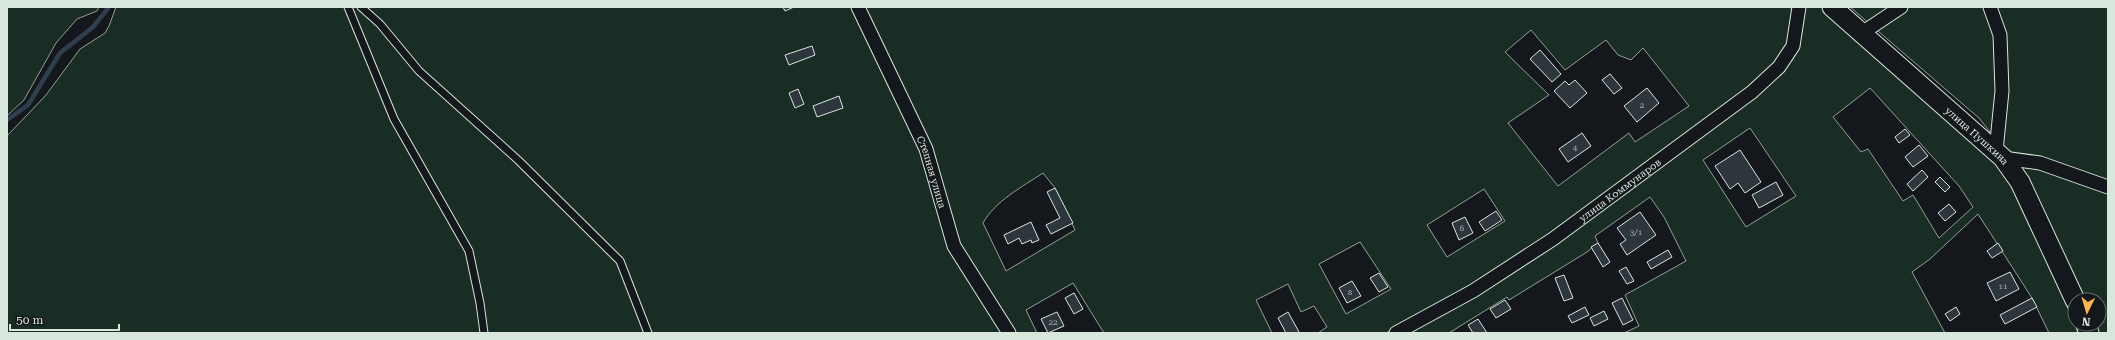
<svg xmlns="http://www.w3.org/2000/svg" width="2115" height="340" viewBox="0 0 2115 340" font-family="'Roboto Serif',serif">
<rect width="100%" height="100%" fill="#14181c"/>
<path fill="#1a2d24" stroke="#939e99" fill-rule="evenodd" d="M7,7H99L97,11L77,19L56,43L24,100L7,116Z
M116,7H851L918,140L947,241L1005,333H7V136L46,95L80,49L105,33L109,26Z
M862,7H1791L1793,20L1789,43L1776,65L1749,88L1627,180L1469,289L1386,333H1318L1327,327L1314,306L1301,312L1288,284L1256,300L1272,333H1104L1073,283L1026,310L1037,333H1014L955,238ZM1531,30L1565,70L1606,40L1618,55L1631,60L1643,48L1689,106L1635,142L1629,133L1558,186L1508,123L1549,95L1505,52ZM1043,173L1055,188L1075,230L1006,271L983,223C995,201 1022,187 1043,173ZM1484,189L1505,221L1447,257L1427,225ZM1360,242L1391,289L1346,314L1319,264Z
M1806,7H1821L1963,129L1989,154L2010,182L2044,250L2078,333H2049L2032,298L1978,214L1930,259L1912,272L1945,333H1624L1639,326L1625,295L1686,261L1664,217L1650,197L1595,236L1598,243L1587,252L1509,300L1507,297L1449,333H1406L1778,75ZM1870,88L1959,186L1973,207L1939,238L1913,195L1903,201L1868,149L1861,152L1833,117ZM1750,128L1796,196L1746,227L1703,160Z
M1850,7H2108V333H2098L2095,324H2099V300H2085L2027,179L1979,118Z"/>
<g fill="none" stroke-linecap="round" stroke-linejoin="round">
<path stroke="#2f3f4d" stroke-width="4.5" d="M7,120L28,105L60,53L93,27L109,7"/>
</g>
<path fill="#2c363c" stroke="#d8e6dc" d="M783,7H794L785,11Z
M812,46L815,55L789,65L785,55Z
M1540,50L1561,74L1552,82L1530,59Z
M1610,74L1622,88L1614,94L1602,80Z
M1575,80L1587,93L1570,108L1554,91L1565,81L1569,85Z
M1647,88L1659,103L1637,122L1624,106Z
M798,89L804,104L795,108L789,93Z
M839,96L843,108L817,117L813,106Z
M1905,129L1910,135L1899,143L1895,137Z
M1582,133L1591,146L1568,162L1559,149Z
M1919,145L1928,156L1913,167L1905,157Z
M1740,150L1761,182L1745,193L1738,183L1730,189L1715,166Z
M1922,170L1928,177L1913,191L1907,184Z
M1940,177L1950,187L1945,192L1935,182Z
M1776,182L1783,195L1759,208L1752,195Z
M1055,188L1073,223L1051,234L1046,225L1060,218L1047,192Z
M1949,204L1956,212L1945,221L1938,213Z
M1496,211L1502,220L1485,231L1479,222Z
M1640,212L1656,235L1627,255L1620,244L1626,240L1617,228Z
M1465,217L1473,233L1459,240L1452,223Z
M1031,222L1039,240L1032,243L1031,240L1022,244L1019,238L1008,244L1004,235Z
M1598,243L1610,262L1603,267L1591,247Z
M1998,243L2003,251L1992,258L1987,251Z
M1668,250L1672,257L1651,269L1647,262Z
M1626,267L1634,281L1627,284L1619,271Z
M2010,272L2019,289L1996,301L1987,283Z
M1379,273L1388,287L1379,292L1370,278Z
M1564,275L1573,298L1564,301L1555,278Z
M1352,281L1361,296L1347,303L1339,288Z
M1074,293L1083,309L1074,314L1065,298Z
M1622,298L1633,320L1623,325L1612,303Z
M2032,298L2037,307L2005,324L2000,315Z
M1505,300L1511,309L1496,318L1490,309Z
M1585,307L1589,315L1572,323L1568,316Z
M1956,307L1960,314L1950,321L1945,314Z
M1604,311L1608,319L1594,326L1590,318Z
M1057,312L1064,326L1048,333L1041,319Z
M1288,312L1299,332L1297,333H1286L1278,318Z
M1478,319L1487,333H1473L1468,325Z"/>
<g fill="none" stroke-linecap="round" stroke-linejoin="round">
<defs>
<path id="lane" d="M348,7L394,119L469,251L480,303L484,333
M361,7L380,24L419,71L518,160L620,261L648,333"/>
<g id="street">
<path id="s1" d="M858,7L926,149L954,246L1009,333"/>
<path d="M1990,7L2000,35L2002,91L1996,151"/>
<path d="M1862,33L1901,7"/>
<path d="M2003,158L2040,163L2108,187"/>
<path id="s2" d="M1396,333L1473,291L1553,239L1752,92L1779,67L1793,46L1799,7"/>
</g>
<g id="secondary">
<path id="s3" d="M1832,7L2003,158L2020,182L2075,300"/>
<path d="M2086,324L2089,333"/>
</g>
</defs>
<use href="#lane" stroke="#d8e6dc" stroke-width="9"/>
<use href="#street" stroke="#d8e6dc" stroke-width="15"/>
<use href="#secondary" stroke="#d8e6dc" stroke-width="21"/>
<use href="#lane" stroke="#14181c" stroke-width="7"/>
<use href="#street" stroke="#14181c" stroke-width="13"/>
<use href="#secondary" stroke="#14181c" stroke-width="19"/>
</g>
<g text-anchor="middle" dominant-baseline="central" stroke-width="3" stroke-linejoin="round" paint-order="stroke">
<g font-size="8" fill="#adbab4">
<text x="1642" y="105">2</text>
<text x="1575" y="148">4</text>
<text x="1462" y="228">6</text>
<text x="1636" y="232">3/1</text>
<text x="2003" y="286">11</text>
<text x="1350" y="292">8</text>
<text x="1053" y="322">22</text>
</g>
<g font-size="10" fill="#d8e6dc" stroke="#14181c">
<text stroke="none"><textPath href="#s3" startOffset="194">улица Пушкина</textPath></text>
<text stroke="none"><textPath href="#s1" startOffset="181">Степная улица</textPath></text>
<text stroke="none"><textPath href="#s2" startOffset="266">улица Коммунаров</textPath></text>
</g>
</g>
<rect width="2115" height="340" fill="none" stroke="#d8e6dc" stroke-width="16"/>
<g transform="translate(2087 312) rotate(185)"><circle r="19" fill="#14181c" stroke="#626a69"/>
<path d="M0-3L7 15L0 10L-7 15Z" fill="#ffb74d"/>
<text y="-6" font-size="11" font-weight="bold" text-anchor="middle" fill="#d8e6dc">N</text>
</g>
<path d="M10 324v6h109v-6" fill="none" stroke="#d8e6dc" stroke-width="2"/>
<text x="16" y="324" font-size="12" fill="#d8e6dc" stroke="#14181c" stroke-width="3" paint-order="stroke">50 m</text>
</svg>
